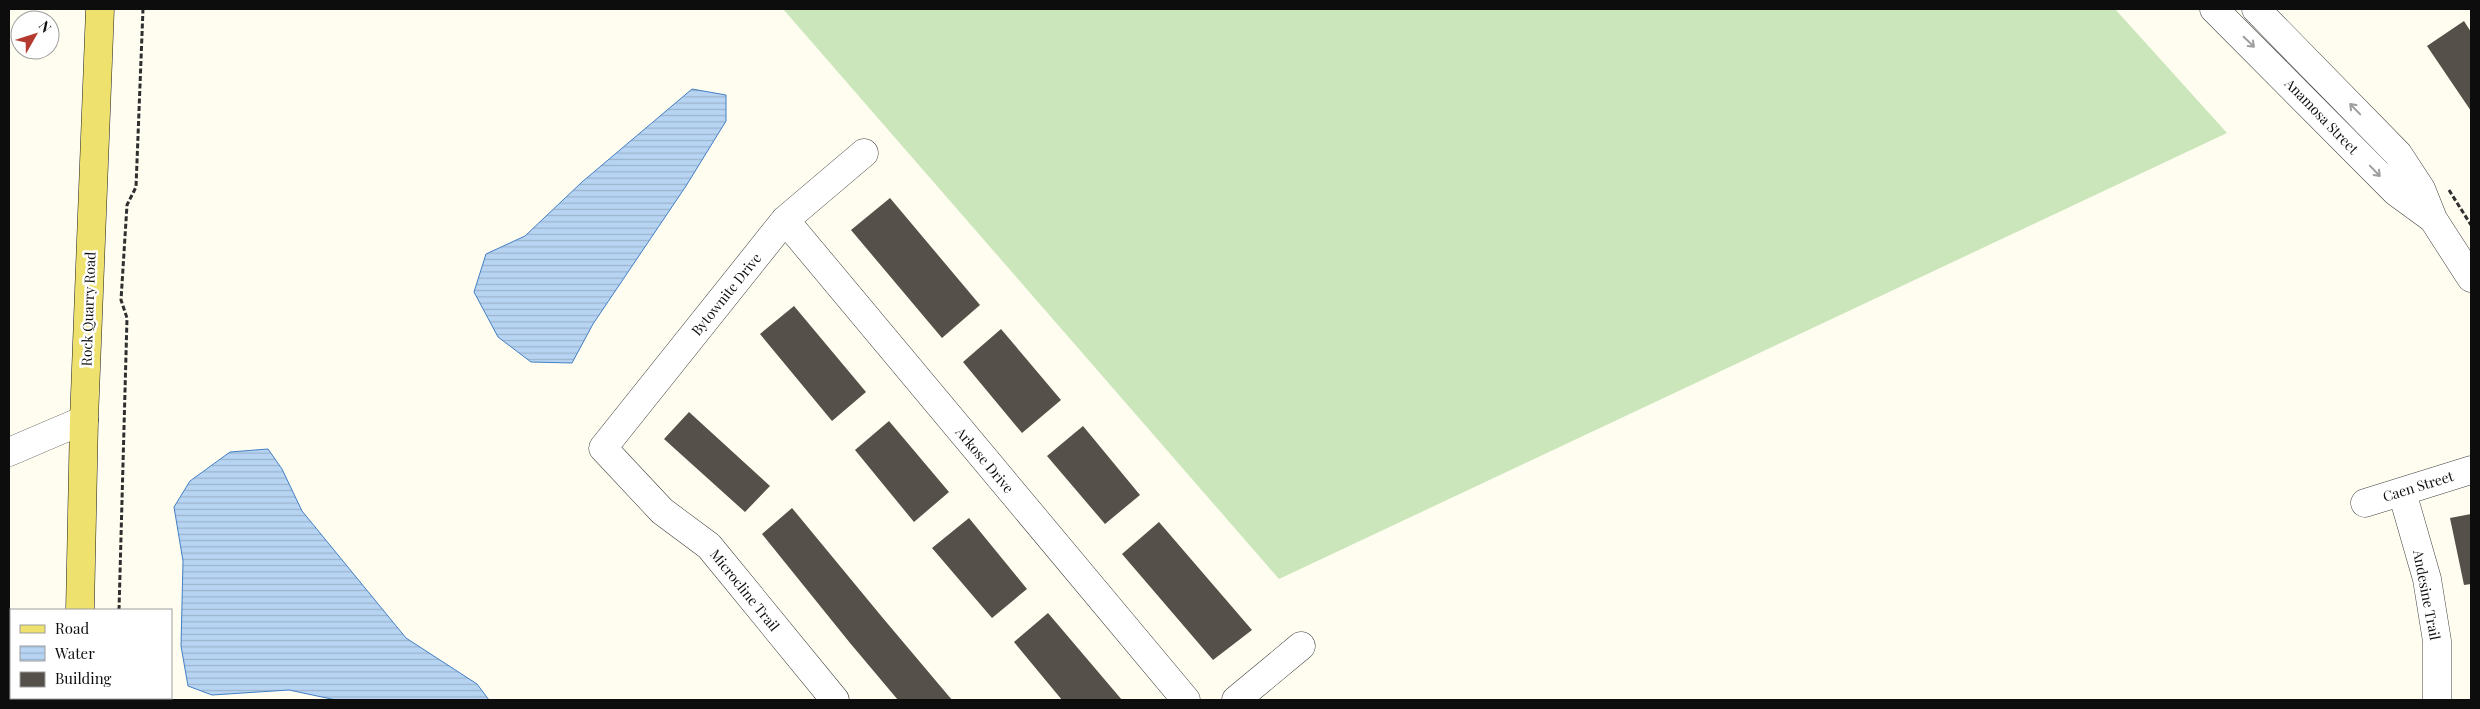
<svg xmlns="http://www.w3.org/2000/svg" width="2480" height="709" viewBox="0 0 2480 709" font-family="'Playfair Display',serif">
<defs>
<pattern id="water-rules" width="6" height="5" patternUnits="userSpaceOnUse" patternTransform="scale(1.25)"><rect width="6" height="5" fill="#b7d4f2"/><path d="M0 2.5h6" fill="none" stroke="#9cb5ce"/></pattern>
</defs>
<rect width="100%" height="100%" fill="#fefdef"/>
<path fill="#cbe6bb" d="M783,9H2115L2227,133L1279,579Z"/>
<path fill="url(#water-rules)" stroke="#437fc4" d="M692,89L726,95V121L686,186L593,324L572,363L531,362L498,337L474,292L486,254L525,236L582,182Z
M268,449L282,469L302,511L406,638L477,684L489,700H336L289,690L212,695L188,686L181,646L183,561L174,507L190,481L230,452Z"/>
<path fill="#55504a" d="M2464,21L2471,32V111L2427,46Z
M890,198L980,305L942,338L851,230Z
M794,306L866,392L832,421L760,334Z
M1001,329L1061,400L1022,433L963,362Z
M689,412L770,486L745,512L664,439Z
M889,421L949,492L914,522L855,450Z
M1083,426L1140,495L1105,524L1047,456Z
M792,508L882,617L952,700H898L850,643L762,534Z
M2471,514V584L2464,585L2450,518Z
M969,518L1027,589L992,618L932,548Z
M1159,522L1252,630L1213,660L1122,554Z
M1048,613L1122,700H1062L1014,642Z"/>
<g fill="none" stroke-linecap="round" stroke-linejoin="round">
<defs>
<path id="minor" d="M2214,9L2396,192L2433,219
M2256,9L2398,154L2421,189L2433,219L2471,278
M785,220L1186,700
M9,452L84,420
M2402,492L2427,579L2437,641V700
M2365,503L2471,470
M835,700L709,546L662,511L603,448L785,220L864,153
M1236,700L1301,646"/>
<path id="major" d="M80,610L84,420L100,9
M79,700V698"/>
</defs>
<use href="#minor" stroke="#404040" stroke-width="29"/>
<use href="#major" stroke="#1e1e1e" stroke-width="29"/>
<path stroke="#2f2f2f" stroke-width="3" stroke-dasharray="5 2.5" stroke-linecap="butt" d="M2449,190L2471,225
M119,610L127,318L121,300L127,205L136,187L143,9
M116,700L117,698"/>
<use href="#minor" stroke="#fff" stroke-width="28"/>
<use href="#major" stroke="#efe16d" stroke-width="28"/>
</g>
<defs><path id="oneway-shaft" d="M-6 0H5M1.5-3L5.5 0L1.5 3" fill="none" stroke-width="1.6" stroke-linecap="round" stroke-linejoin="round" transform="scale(1.25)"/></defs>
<g stroke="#9e9e9e">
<use href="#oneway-shaft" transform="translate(2249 42) rotate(44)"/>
<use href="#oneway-shaft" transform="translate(2355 109) rotate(-134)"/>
<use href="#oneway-shaft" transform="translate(2375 171) rotate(46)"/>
</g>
<g text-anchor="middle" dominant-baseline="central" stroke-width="5" stroke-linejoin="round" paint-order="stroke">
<g font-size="14" fill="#0d0d0d" stroke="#fff">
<text transform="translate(2322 116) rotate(46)">Anamosa Street</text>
<text transform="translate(726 294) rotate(-51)">Bytownite Drive</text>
<text transform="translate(88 309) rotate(-88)">Rock Quarry Road</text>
<text transform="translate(985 460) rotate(50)">Arkose Drive</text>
<text transform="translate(2418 486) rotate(-17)">Caen Street</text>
<text transform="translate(745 590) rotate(51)">Microcline Trail</text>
<text transform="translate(2427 595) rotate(79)">Andesine Trail</text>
</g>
</g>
<rect width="2480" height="709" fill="none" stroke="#0d0d0d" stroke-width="20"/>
<rect x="10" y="609" width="162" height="90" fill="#ffffff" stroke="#9e9e9e"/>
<rect x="20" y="625" width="25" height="8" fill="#efe16d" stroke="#9e9e9e"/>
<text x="55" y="634" font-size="15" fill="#0d0d0d">Road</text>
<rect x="20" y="646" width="25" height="15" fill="url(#water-rules)" stroke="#9e9e9e"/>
<text x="55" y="659" font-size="15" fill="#0d0d0d">Water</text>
<rect x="20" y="672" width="25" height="15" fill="#55504a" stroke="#9e9e9e"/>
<text x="55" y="684" font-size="15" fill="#0d0d0d">Building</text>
<g transform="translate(35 35) rotate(51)"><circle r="24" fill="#ffffff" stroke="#9e9e9e"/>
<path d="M0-4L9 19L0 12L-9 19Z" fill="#b43a2f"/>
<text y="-8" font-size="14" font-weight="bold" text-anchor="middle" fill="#0d0d0d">N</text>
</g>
</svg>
